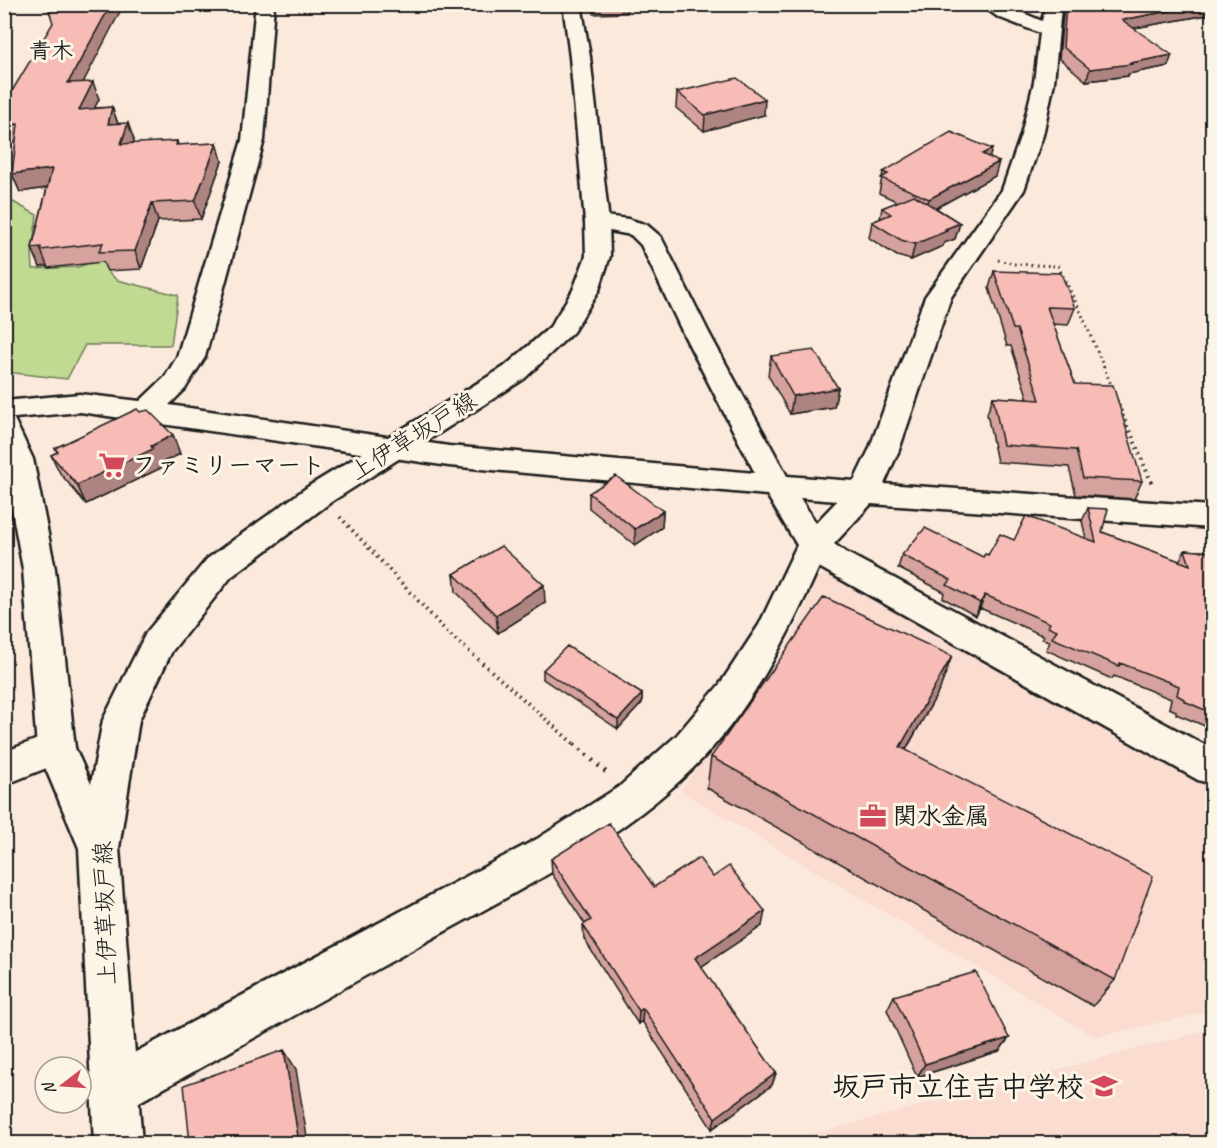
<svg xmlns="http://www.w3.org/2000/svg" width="1217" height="1148" viewBox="0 0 1217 1148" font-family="Caveat,'Klee One',sans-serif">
<rect width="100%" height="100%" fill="#fbeadc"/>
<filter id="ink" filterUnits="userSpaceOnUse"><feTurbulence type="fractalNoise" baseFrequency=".0167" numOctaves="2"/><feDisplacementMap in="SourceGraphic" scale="12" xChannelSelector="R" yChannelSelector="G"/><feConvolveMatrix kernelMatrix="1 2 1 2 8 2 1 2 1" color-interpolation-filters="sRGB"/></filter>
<g filter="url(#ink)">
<path fill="#fadcd1" d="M827,574L1212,788V1011L1095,1037L680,791L775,666L803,616L815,578Z
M1212,1029V1143H778Z"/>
<path fill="#c0da92" stroke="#6e7b57" stroke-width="1.5" d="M4,197L37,215L32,251L33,269L78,267L95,261L107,262L109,273L117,280L178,295L171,345H85L67,379L14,373L5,370Z"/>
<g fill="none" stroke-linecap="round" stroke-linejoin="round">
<defs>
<path id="street" d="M256,4H274L264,140L205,357L185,389L169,405L449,446L755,473L683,333L641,245L631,235L589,227L585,222L589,217L597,215L628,219L647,225L661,237L709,333L787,476L854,481L869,450L925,297L1002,190L1021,135L1034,82L1040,33L998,17L980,4H1002L1042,21L1046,4H1063L1061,8L1054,82L1043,135L1024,190L951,297L899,450L884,484L1212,506V528L871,504L834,544L847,553L1212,749V784L1198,780L819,567C788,636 754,704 702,759C628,836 532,883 440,934C337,992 234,1049 132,1106L115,1112L98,1106L92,1089L98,1072L537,839L620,786L676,736L720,684L759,625L797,545L767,495L449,466L80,412L4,419V401L80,394L140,401L165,377L177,357L242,140ZM800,498L837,501L816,523Z
M56,732L69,737L75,748L69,759L4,785V752Z"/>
<path id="secondary" d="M563,4H581L590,57L609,222L610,256L599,290L573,332L524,379L331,502L231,577L172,651L139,720L119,848L142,1144H94L79,848L37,748L23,569L4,467V417L14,419L33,459L55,569L75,748L91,784L103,720L141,643L146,633L207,559L309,486L504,367L550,327L573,290L586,256L585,222L570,57Z"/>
</defs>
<use href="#street" stroke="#1c1c1c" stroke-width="5"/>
<use href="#secondary" stroke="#1c1c1c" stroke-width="5"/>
<path stroke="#1c1c1c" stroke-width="3" stroke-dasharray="1.5 4" stroke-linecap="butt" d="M998,260L1015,264L1058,266L1082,315L1112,387
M1117,400L1130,432"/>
<path stroke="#1c1c1c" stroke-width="4" stroke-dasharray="1.5 4.5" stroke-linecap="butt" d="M1130,431L1152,484
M340,517L446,631L575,745"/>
<path stroke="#1c1c1c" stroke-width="4.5" stroke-dasharray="2 6" stroke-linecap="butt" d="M574,744L607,773"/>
<use href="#street" fill="#fcf5e5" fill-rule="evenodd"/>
<use href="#secondary" fill="#fcf5e5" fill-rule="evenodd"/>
</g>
<path fill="#d5a29d" stroke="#1c1c1c" stroke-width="1.5" d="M592,4H627V13L594,14Z
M1064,4H1212V14L1134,28L1168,66L1128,74V76L1086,81L1059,58Z
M84,82L99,99L94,108L112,107L118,124L134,140L133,144L177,141L178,145L217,143L222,161L201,219L158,221L141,269L107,271L103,262L48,268L47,266L40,267L32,248L47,188L20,192L12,174L16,142L4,143V97Z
M677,92L764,115L704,131L676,108Z
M990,158L995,176L936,208L960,223L955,239L944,243L943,246L911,260L897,256L869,238L872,222L880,219L882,208L898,202L879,193L883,172Z
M994,271L1075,308L1068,325L1053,324L1075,384L1142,481L1134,499L1076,495L1069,467L997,462L987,414L993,397L1028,399L1011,346H1007L989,288Z
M771,356L838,388L834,407L790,414L768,375Z
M140,412L173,435L180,454L159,464L161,468L86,504L60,473L51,455L57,452L55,448Z
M589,493L663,511L662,527L635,545L589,508Z
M1088,508L1102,532L1179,561L1185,550L1212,552V715L1205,726L1176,714V711L1169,708L1171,699L1114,676L1112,679L1046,650L1050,642L1042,639L1044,636L980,608L976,616L943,598L944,592L898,568L902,555L983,557L1014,540L1086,538L1082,521Z
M454,574L545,603L498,633L456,592Z
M543,670L642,694V703L618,729L543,679Z
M940,689L906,750L1115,980L1093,1006L707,788L711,757Z
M551,859L654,887L713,877L762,926L701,967L776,1073L772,1085L712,1129L642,1021L638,1024L584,939L583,925L585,924L552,874Z
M894,996L1009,1038L999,1051L917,1077L887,1010Z"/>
<path fill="#ae8480" stroke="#1c1c1c" stroke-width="1.5" d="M111,4H124L74,100L68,83Z
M1206,4H1212V14L1118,31L1122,20Z
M1172,55L1168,66L1128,74V76L1086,81L1090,69L1130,63Z
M93,82L99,99L85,127L79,110Z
M765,99L764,115L704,131L705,115Z
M112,107L118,124H108Z
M128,123L134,140L127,162L121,144Z
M217,143L222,161L201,219L195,201Z
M992,149L988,163L982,154Z
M999,162L995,176L925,214L929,199Z
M52,169L59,186L20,192L12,174Z
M152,203L158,221L141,269L135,251Z
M960,223L955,239L944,243L943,246L911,260L915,244L945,229Z
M41,247V250L47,266L40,267L32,248Z
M838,388L834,407L790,414L793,396Z
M173,435L180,454L159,464L161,468L86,504L77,485Z
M663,511L662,527L635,545V529Z
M544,585L545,603L498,633L496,615Z
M985,595L980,608L976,616L980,603Z
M952,656L940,689L889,779L900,747Z
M642,694V703L618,729V720Z
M765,911L762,926L693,972L695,958Z
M643,1008L642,1021L638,1024L639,1011Z
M1009,1038L999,1051L917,1077L925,1064Z
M284,1050L296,1069L308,1143H299Z
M776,1073L772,1085L712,1129L715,1118Z"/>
<path fill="#f8bcb7" stroke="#1c1c1c" stroke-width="1.5" d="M47,4H111L68,83L93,82L79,110L112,107L108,124L128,123L121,144L177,141L176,145L217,143L195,201L152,203L135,251L99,252L103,243L41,250V247L32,248L52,169L12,174L18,124L4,125V97L9,96L53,23Z
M593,4H627L628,6H594Z
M1066,4H1206L1122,20L1172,55L1130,63L1132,64L1090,69L1063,47Z
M737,78L765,99L705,115L677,92Z
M951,132L992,149L982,154L999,162L929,199L881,178L888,174L883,172Z
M914,195L960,223L945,229L947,231L915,244L901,240L872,222L891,214L882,208Z
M994,271L1061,273L1075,308L1047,307L1075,384L1113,385L1142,481L1083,478L1076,450L1003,445L993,397L1040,400L1017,329H1013Z
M814,350L838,388L793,396L771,356Z
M137,409L140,412L148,410L173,435L151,446L153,449L77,485L51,455L58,452L55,448Z
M616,476L663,511L635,529L589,493Z
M1088,508L1108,509L1102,532L1190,565L1185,550L1212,552V713L1184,701V699L1177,695L1179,686L1120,663L1119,666L1052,638L1057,630L1048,627L1050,623L985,595L980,603L947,585L951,580L902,555L925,528L983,557L985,554L988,555L1000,534L1014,540L1026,516L1096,542Z
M501,546L544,585L496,615L454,574Z
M824,597L952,656L900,747L1153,876L1115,980L711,757Z
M567,646L642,694L618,720L543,670Z
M609,823L654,887L699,858L713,877L729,866L765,911L695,958L776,1073L715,1118L643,1008L639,1011L583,925L591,920L551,859Z
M976,972L1009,1038L925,1064L894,996Z
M284,1050L299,1143H190L184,1085Z"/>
</g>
<defs>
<symbol id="supermarket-bare" viewBox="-9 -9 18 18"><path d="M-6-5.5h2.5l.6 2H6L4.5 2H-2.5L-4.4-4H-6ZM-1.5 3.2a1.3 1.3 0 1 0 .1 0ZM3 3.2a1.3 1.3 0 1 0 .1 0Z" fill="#d1495b" stroke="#fcf5e5" stroke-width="2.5" paint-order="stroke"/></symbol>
<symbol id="office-bare" viewBox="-9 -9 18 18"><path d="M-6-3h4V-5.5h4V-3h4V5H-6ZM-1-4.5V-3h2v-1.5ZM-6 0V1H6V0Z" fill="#d1495b" stroke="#fcf5e5" stroke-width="2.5" paint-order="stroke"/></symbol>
<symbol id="school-bare" viewBox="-9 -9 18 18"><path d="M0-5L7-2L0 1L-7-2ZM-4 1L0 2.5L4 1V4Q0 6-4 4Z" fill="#d1495b" stroke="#fcf5e5" stroke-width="2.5" paint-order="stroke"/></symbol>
</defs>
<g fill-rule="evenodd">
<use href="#supermarket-bare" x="93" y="446" width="38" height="38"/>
<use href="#office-bare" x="854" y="797" width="38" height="38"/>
<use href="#school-bare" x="1085" y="1067" width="38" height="38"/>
</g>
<g text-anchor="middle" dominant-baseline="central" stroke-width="6" stroke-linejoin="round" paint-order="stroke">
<g font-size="22" font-weight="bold" fill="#1c1c1c" stroke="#fcf5e5">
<text x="51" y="51">青木</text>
</g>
<g font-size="24" fill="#1c1c1c" stroke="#fcf5e5">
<text transform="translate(413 436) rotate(-32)">上伊草坂戸線</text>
<text transform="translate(105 913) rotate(-92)">上伊草坂戸線</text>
</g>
<g font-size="24" font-weight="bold" fill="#1c1c1c" stroke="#fcf5e5" text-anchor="start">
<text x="132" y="465">ファミリーマート</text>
<text x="893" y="816">関水金属</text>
</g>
<g font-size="28" font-weight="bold" fill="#1c1c1c" stroke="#fcf5e5" text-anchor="end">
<text x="1084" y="1086">坂戸市立住吉中学校</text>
</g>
</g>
<rect width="1217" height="1148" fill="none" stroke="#fcf5e5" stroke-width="24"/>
<rect x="12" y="12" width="1193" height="1124" fill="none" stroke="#1c1c1c" stroke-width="2" filter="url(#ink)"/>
<g transform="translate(63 1085) rotate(253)"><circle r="28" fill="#fcf5e5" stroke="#a29e95" stroke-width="1.5"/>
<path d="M0-4.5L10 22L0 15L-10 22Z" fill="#d1495b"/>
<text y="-9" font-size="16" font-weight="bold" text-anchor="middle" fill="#1c1c1c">N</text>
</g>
</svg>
